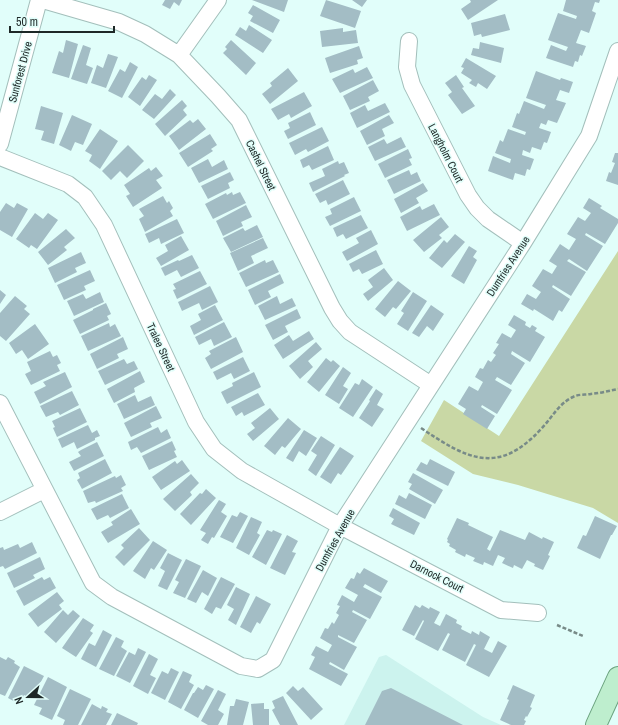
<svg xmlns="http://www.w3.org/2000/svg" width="618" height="725" viewBox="0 0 618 725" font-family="'Archivo Narrow',sans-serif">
<rect width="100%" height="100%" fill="#e1fefa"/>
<path fill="#ccf3ee" d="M386,655L483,717L501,725H344L379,657Z"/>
<path fill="#c9d8a5" d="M618,251V523L593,508L518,485L473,474L421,441L444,400L499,436Z"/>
<path fill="#a3bdc5" d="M165,0H182L179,6L174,2L170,9L162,5Z
M252,0H288L284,12Z
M326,0L361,11L355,28L320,16Z
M352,0H367L362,7Z
M470,0H498L468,20L461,9L471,2Z
M566,0H600L599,3L595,2L592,11L596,13L589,33L581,30L576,43L586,46L582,56L580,55L578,62L575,61L573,67L546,58L551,45L566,51L568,47L548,40L558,13L576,19L577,16L563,11Z
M253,5L280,20L273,33L250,21L253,16L248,13Z
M505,14L510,30L482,37L481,34L474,36L471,23Z
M249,25L272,40L263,53L235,35L240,27L246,31Z
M343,28V32L356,30L358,43L322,47L320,31Z
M66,40L78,44L69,78L52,73L59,51L63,53Z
M231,40L256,63L246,75L223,53L227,49L225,47Z
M480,42L504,48L501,63L471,55L473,48L479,49Z
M83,45L91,48L86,65L93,68L87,84L71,79Z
M359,46L363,58L357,60L358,64L330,73L325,58Z
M108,54L118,57L106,88L91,83L97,65L103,68Z
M466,58L496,76L487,89L478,83L476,87L469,83L472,80L461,73L464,68L461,67Z
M130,62L138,67L122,98L108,91L120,69L125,72Z
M367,67L373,78L340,93L332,79L353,69L355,73Z
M288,68L298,81L270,104L262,94L272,86L270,83Z
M536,71L560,80L561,78L573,82L569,93L560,90L556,100L566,103L557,123L548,120L546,125L541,123L539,128L551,132L547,143L544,142L541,150L532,147L530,153L523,150L522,155L534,159L530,170L527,169L525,176L515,173L513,180L488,171L493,156L510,163L511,159L495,153L500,140L503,142L508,129L525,135L526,132L512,127L517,113L519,114L524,101L544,109L546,105L526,98Z
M149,75L157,80L140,106L128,97L142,77L146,80Z
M456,75L464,87L462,88L475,106L462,114L448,95L452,92L445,83Z
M373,80L379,91L368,97L370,101L350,110L343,96Z
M170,89L176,95L154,119L142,110L155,94L162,99Z
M304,92L312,106L291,118L289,114L278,120L271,109Z
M182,100L187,106L183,110L187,115L165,136L155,124Z
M385,103L390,112L357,128L350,113L365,105L368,111Z
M41,106L63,113L54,144L41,140L44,131L35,129Z
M310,112L316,125L288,139L284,131L290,128L288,123Z
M72,115L92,124L83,145L75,142L71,151L59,145Z
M389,115L394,123L382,129L385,136L367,145L360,131Z
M198,119L206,129L179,150L169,136L190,120L193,123Z
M322,127L329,141L308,152L306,149L295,155L289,143Z
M100,129L118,141L100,169L89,161L92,155L85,151Z
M210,134L217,145L211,149L213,151L188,167L179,153Z
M401,137L406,147L375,161L368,147L384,139L387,144Z
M128,145L144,161L127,178L120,171L111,180L102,171Z
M328,146L334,160L312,170L309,165L303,168L300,160Z
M408,149L412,158L409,159L412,165L385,178L378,164Z
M615,153H618V185L606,181L609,172L611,173L615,163L612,162Z
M208,159L212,167L224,160L228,169L199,183L191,168Z
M338,161L339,164L344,162L349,173L344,175L345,176L313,192L309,183L325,176L322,169Z
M156,167L163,176L156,180L162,188L133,207L126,196L130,194L124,185L149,168L151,171Z
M409,170L411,175L417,172L421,181L394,194L387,180Z
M230,172L234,180L228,183L230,188L208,199L201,186Z
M343,180L350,194L328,205L326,200L320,203L315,194Z
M423,183L428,191L416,198L419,203L401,213L394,199Z
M232,192L233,195L240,192L246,203L213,219L205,204L226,193L227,195Z
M163,196L167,203L169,201L173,208L170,211L173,216L145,232L139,219L144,216L139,209Z
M354,197L361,211L330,226L325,217L332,214L330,209Z
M589,198L602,206L600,208L618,219V223L605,244L586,233L585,235L603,246L587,271L569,259L567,261L586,272L571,296L553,285L552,287L570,299L562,312L559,310L553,321L534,309L533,311L521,304L527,294L536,299L541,292L532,286L543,269L552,274L557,266L549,261L560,244L569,250L576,239L567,234L578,217L585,221L591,213L583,208Z
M6,203L14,208L17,203L28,209L12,237L0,230V212Z
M434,204L440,215L407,231L400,217L420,206L422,210Z
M246,205L252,217L241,222L243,226L223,236L216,221Z
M35,213L43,219L48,213L58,220L37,249L31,245L29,248L16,239Z
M361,215L368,228L346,239L343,234L337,237L333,228Z
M441,217L449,227L439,235L442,238L424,252L413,240Z
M177,219L184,233L161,244L159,238L149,243L145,234Z
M257,225L263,237L231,252L223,238L243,228L245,231Z
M66,229L75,238L64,247L67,250L48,265L38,252Z
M371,230L378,244L347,261L342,252L359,243L356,238Z
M455,234L465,242L442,268L429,258L444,240L447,243Z
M181,236L189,250L161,266L156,258L168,251L165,245Z
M263,238L268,248L251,256L254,263L238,271L230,253Z
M469,246L477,251L473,257L477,260L464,284L451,276Z
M376,250L383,264L362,274L359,269L353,272L349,264Z
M81,252L86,263L75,268L77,272L55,283L48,268Z
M192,255L199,268L181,277L177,270L165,276L161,268L178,260L179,261Z
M265,260L266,263L273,260L279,272L246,287L239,273Z
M384,268L393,280L368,301L363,294L373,287L368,280Z
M90,270L95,281L84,286L86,290L64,300L57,285Z
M200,271L207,284L177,299L173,290L176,289L173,284Z
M280,274L284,283L268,291L271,297L255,305L248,290Z
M398,281L411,291L396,309L393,307L385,317L375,309Z
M210,286L218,302L202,310L199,303L182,311L178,302Z
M0,290L6,295L0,304Z
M100,292L104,302L74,316L67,301L83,294L86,299Z
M413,292L427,301L408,331L397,324L404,313L401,311Z
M15,296L27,306L24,309L30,314L6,341L0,336V313Z
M277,296L280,304L292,298L296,306L265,320L258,306Z
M106,303L111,314L107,316L109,320L80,334L73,320L93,310V309Z
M215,305L223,320L194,335L190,326L201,320L198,314Z
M431,305L444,314L433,331L427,326L419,337L412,333Z
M297,309L301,318L285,326L288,332L273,340L265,325Z
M514,315L526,322L525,325L530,328L532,325L537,328L535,331L545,337L530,362L512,351L511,354L525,363L511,385L497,377L495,380L512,390L497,414L482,405L481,407L495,416L487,429L463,414L466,409L458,404L469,386L478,391L483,382L475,377L480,368L483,369L488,360L491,362L496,355L493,353L499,344L496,343L502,333L511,338L516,330L508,325Z
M224,322L232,337L214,346L211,339L199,345L195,337Z
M109,323L110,327L115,324L121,336L88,351L81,336Z
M35,324L49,344L28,359L22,350L16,354L9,343Z
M309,331L314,339L283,359L274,345L289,335L293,341Z
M123,337L128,349L117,354L119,358L97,369L90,354Z
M236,337L243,352L211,369L205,358L211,354L209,351Z
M316,342L322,349L308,361L313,367L300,379L289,366Z
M50,351L53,357L57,355L61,363L57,365L60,371L31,385L25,374L31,371L27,362Z
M243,357L250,371L234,379L231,373L217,380L213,372Z
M326,358L331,362L333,360L340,366L319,392L307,382Z
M124,359L127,364L134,361L138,369L105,385L98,371Z
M343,367L351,373L343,386L348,389L339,404L325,395Z
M140,371L145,382L134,388L135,392L114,403L107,389Z
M65,372L72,387L40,404L34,392L46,386L43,382Z
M254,372L261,387L227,404L221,392L233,386L232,383Z
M362,379L373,387L353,417L339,408L355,383L359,385Z
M376,389L383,394L377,405L384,409L372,427L359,418L370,401L369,400Z
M72,391L79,405L60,415L58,412L46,417L40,406Z
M258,393L265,405L244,416L242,412L236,416L231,407Z
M135,395L138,402L151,396L155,405L124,419L117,404Z
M156,406L162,418L150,423L152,427L131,437L124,423Z
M80,408L87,422L57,437L53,428L55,427L52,421Z
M270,408L279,419L253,441L247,434L255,428L251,423Z
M288,418L301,429L285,448L282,446L275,455L264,446Z
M88,425L92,433L97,430L100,436L95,438V440L77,449L74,442L62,448L58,439Z
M158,427L161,433L167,429L171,438L141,453L137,447L131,450L128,442Z
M304,430L317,438L306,456L299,451L293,462L286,458Z
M321,436L335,445L316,476L308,470L317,455L311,451Z
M172,441L176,450L174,451L177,457L149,470L142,456Z
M97,442L104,456L74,471L69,462L81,456L78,452L81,450Z
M340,447L354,456L341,475L338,473L331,484L320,477Z
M105,459L112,473L82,489L77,480L80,478L78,473Z
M430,459L455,472L448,486L416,470L421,462L427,465Z
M182,460L190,471L161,490L152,477L175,461L177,464Z
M413,473L443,490L435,504L409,489L412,484L408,482Z
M191,474L199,483L190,492L192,495L175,511L163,499Z
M121,475L126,485L121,488L123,491L96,503L95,501L88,503L83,491L115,476L116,478Z
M206,489L216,498L191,525L180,514L200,493L202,494Z
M409,493L432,505L425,519L395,504L399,495L406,499Z
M122,494L129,508L110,518L108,515L97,520L91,509Z
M219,500L226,504L221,512L227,516L214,538L212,537L208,544L201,540L206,533L200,530Z
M393,508L420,523L414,535L391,524L394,519L389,516Z
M131,509L140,524L108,543L101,532L113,525L111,522Z
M240,512L248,516L233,543L220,537L232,515L237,517Z
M595,516L617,526L612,535H611L600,559L577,548L583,535L586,536Z
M251,517L262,522L257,533L260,535L249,555L236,548Z
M457,518L469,523L468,525L493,537L487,549L490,551L500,530L525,540L529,532L542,539L543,537L554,542L548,555L550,556L543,570L534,566L535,564L527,560L522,569L514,565L513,568L502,563L505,558L498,555L493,566L484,562L483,565L473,561L475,558L466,554L465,557L455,552L456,550L449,546L450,544L447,542L448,540L447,539Z
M139,528L150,540L124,566L115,557L124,548L121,545Z
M267,530L272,532L273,530L282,534L266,565L252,557Z
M287,535L298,541L292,552L296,553L285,575L270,568Z
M153,541L167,550L154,570L151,568L145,579L133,571Z
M32,542L37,553L5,569L3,566L0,567V548L3,547L4,550L18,544L20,548Z
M168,553L182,560L167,590L158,586L165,571L160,568Z
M40,557L45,569L33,575L35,578L14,588L7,573Z
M186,559L201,566L185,598L173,593L179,582L175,580Z
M364,568L388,581L381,593L365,584L363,587L382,597L370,619L353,610L352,612L367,620L354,643L338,635V637L357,647L344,670L330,662L329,664L348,674L341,686L309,669L315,657L311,655L316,646L328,652L332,645L320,638L325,628L328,629L332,622L334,624L339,615L336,613L340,606L337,605L342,595L354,602L358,595L345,588L351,578L354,579L357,572L360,574Z
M203,570L217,578L208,596L202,592L196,603L187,599Z
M42,577L44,580L50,577L56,588L24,606L16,591Z
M221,577L235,584L221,609L216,607L212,614L204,609Z
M236,587L250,594L236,625L228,620L234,609L227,605Z
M57,592L64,601L59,605L62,609L38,627L28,614Z
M256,596L271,604L260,624L257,622L251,633L240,627Z
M415,605L420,608L422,605L429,609L430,607L440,612L434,623L440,626L446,614L457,620L456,623L462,626L461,629L471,634L472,631L479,635L480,631L490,637L484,649L492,653L498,641L507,646L489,677L466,665L476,645L474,644L465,662L442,650L450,634L448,633L438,651L415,639L424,621L423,620L414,636L402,630Z
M63,610L68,615L73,610L80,616L56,643L44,632Z
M83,618L94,625L90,631L93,633L76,657L62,648Z
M103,630L112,635L96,667L81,659L89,643L95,646Z
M116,637L124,641L121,647L127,651L114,676L99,669Z
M138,648L146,652L130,683L116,676L129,652L135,655Z
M149,654L158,659L150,675L156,678L148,694L133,686Z
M0,657L6,660L8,657L15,661L14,663L20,667L5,696L0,694Z
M24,666L44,676L32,699L24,695L19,704L8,698Z
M171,668L179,672L165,700L151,693L162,671L168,674Z
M183,671L192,675L189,682L194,685L181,709L168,702Z
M48,677L67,687L52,720L39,714L42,708L34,705Z
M206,685L214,689L198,718L184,710L193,693H194L198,687L203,690Z
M513,685L535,695L530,707L532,708L527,717L526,716L524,720L526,721L524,725H511L500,720L509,700L507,699Z
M293,686L298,691L303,687L323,709L311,720L286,693Z
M391,688L463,725H365L382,691Z
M70,689L91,699L78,725H63L65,720L57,716Z
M218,690L226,694L218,710L224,714L218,725H208L201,721Z
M283,696L298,725H280L272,710L275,708L272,701Z
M236,699L249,702L243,725H227L230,706H234Z
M264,703V709H269V725H253L251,704Z
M92,704L101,709L102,706L108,709L106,712L112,714L106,725H81Z
M117,713L138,723L137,725H111Z"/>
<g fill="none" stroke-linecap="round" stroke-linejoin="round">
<defs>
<path id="minor" d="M43,0L119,22L145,34L179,55L218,96L239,120L332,308L340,321L350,332L431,385
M409,41L407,67L412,85L468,195L477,208L488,219L523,243
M179,55L218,0
M0,144L39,0
M0,157L68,184L85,197L104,225L196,422L214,449L242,471L340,526L501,610L538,613
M0,403L93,583L112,597L241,666L258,669L273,660L340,526L523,243L589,136L618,51
M0,512L44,490"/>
<path id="major" d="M596,725L618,677"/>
</defs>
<use href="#minor" stroke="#a3bfbb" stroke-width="18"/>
<use href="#major" stroke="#6aa27e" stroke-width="22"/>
<path stroke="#788b88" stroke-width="2.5" stroke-dasharray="4 2" stroke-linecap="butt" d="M421,428C467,459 498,476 541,429C552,418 558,404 573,397C578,394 585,395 591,394C600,393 609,391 618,389
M557,625L583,636"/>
<use href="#minor" stroke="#fff" stroke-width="16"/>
<use href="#major" stroke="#beeece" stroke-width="20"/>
</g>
<g text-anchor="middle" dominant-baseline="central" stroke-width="3" stroke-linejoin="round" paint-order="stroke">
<g font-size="11" fill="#1e2827" stroke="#e1fefa">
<text transform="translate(20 72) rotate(-75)">Sunforest Drive</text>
<text transform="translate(446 153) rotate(63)">Langholm Court</text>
<text transform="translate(261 165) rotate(64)">Cashel Street</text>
<text transform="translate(508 266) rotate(-57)">Dumfries Avenue</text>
<text transform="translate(161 347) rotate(65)">Tralee Street</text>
<text transform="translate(335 540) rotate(-61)">Dumfries Avenue</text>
<text transform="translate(437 576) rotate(27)">Darnock Court</text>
</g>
</g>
<g transform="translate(28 697) rotate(249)" stroke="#e1fefa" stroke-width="3" paint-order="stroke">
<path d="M0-3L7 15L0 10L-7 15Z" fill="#1e2827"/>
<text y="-6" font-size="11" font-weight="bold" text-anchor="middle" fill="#1e2827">N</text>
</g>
<path d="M10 26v6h104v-6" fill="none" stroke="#1e2827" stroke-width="2"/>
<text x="16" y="26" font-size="12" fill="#1e2827" stroke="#e1fefa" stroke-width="3" paint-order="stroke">50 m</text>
</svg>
